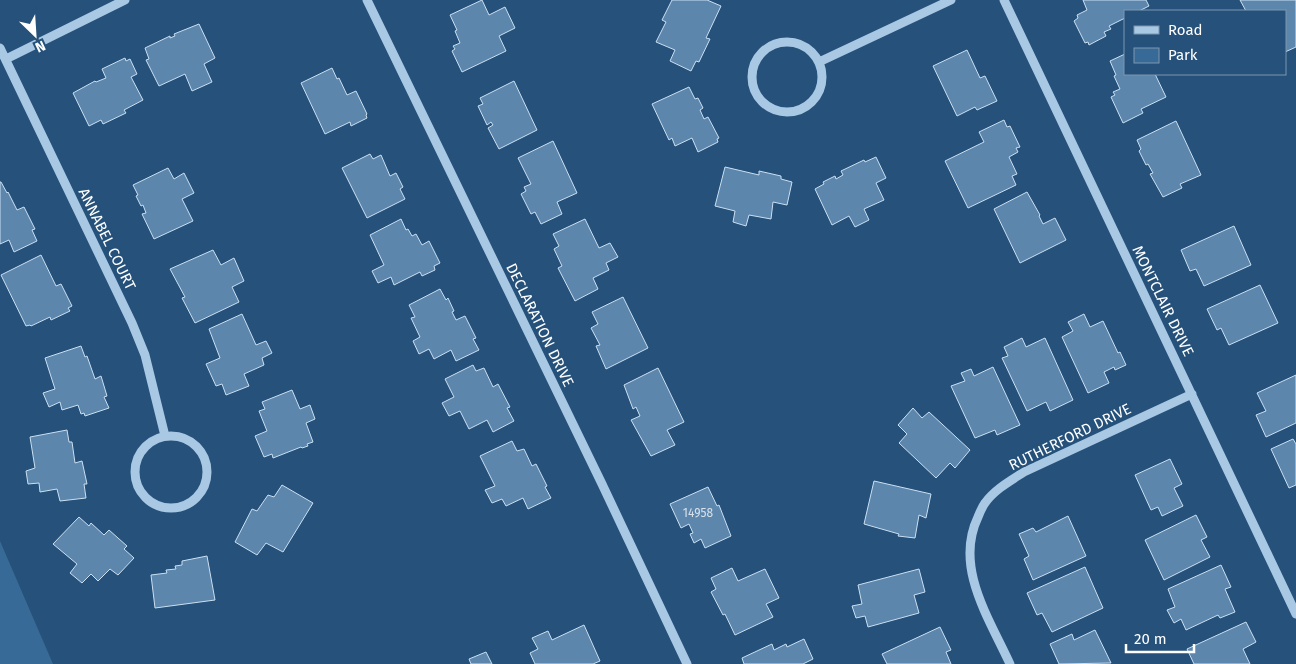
<svg xmlns="http://www.w3.org/2000/svg" width="1296" height="664" viewBox="0 0 1296 664" font-family="'Fira Sans',sans-serif">
<rect width="100%" height="100%" fill="#25517a"/>
<path fill="#386a97" d="M0,541L53,664H0Z"/>
<path fill="#5d86ac" stroke="#cae0f3" d="M482,0L489,15L505,7L515,28L499,36L506,51L462,72L452,51L455,49L453,46L460,43L455,31L457,30L450,15Z
M672,0H707L721,6L706,38L710,39L699,62L696,61L691,71L670,61L675,50L656,42L666,22L662,20Z
M1083,0H1146L1149,6L1139,11H1125V18L1109,26L1111,29L1104,32L1106,36L1089,45L1088,42L1085,43L1074,21L1078,18L1077,15L1087,10Z
M1240,0H1296V47L1285,52V11H1246Z
M199,24L215,58L204,64L212,82L192,91L185,74L159,86L146,60L149,59L145,48L170,36V38L175,36L174,34Z
M967,50L980,78L985,76L997,101L977,110L975,107L957,116L933,66Z
M1125,54V74H1155L1166,97L1141,109L1143,113L1123,123L1111,97L1115,95L1113,92L1120,89L1114,76L1116,75L1110,61Z
M125,58L126,61L130,59L137,74L131,77L143,100L124,110L126,113L103,124L101,120L89,126L73,93L95,81L96,82L106,78L102,69Z
M332,68L337,79L339,78L347,95L356,91L367,114L366,115L367,118L351,126L350,122L325,134L301,83Z
M514,81L537,130L499,149L488,128L493,125L491,122L487,125L478,106L483,104L480,98Z
M689,87L695,99L698,98L703,108L700,110L704,119L708,117L719,138L717,139L718,142L698,152L692,138L675,146L672,138L669,140L652,104Z
M1004,120L1007,127L1010,126L1020,147L1016,148L1018,152L1009,157L1017,174L1012,176L1016,185L968,208L945,161L984,142L979,132Z
M1176,121L1201,175L1180,184L1182,188L1163,197L1150,174L1153,173L1148,164L1146,165L1139,151L1141,149L1137,140Z
M553,141L577,193L557,202L562,214L541,224L535,212L531,214L521,194L526,191L524,187L531,184L518,158Z
M370,154L373,159L381,155L390,176L396,173L403,187L400,189L405,199L367,218L342,168Z
M876,157L886,178L876,183L884,200L864,209L869,220L855,227L849,216L832,225L815,189L824,184L823,182L835,176L836,179L843,175L841,171L864,160L865,162Z
M725,167L759,175V171L781,176V179L792,182L787,205L773,202L771,219L749,215L746,226L733,222L735,211L715,206Z
M168,168L174,179L184,173L194,193L182,199L193,221L154,239L142,214L146,213L143,205L141,206L136,196L138,195L133,185Z
M0,182H1L7,193L8,192L17,210L24,207L35,229L32,230L37,241L14,252L9,240L0,244Z
M1027,192L1040,215L1039,216L1043,224L1055,218L1066,240L1020,263L994,209Z
M401,219L406,230L408,229L412,236L416,234L422,245L429,241L440,263L434,266L435,270L422,276L420,272L394,285L391,277L378,283L372,271L384,265L370,235Z
M585,219L599,248L610,243L618,257L606,263L609,270L593,278L598,289L575,301L558,268L562,266L554,249L559,246L553,234Z
M1234,226L1251,265L1204,286L1196,269L1190,271L1181,250Z
M213,250L221,265L234,258L244,281L232,287L239,302L195,323L182,298L185,297L170,269Z
M41,255L56,286L61,284L72,306L68,308L70,311L51,320L50,317L31,326L30,325L26,326L1,275Z
M1260,285L1278,323L1229,345L1221,328L1217,330L1207,309Z
M440,289L446,300L448,298L454,311L452,312L456,320L465,316L476,338L473,339L479,350L456,361L451,350L434,359L429,349L419,354L413,341L420,337L411,318L415,317L409,305Z
M623,297L648,348L606,369L596,346L600,345L591,328L598,324L592,312Z
M242,314L256,345L266,341L272,353L262,358L264,365L244,374L249,386L226,395L222,384L216,386L206,364L220,358L209,329Z
M1084,314L1090,327L1103,321L1118,353L1120,352L1126,365L1115,370L1114,367L1104,372L1109,383L1088,393L1062,337L1073,331L1068,322Z
M1022,338L1026,347L1045,338L1073,400L1050,411L1046,402L1027,411L1002,358L1008,356L1004,347Z
M81,346L85,357L87,356L95,379L101,376L107,396L104,397L109,408L85,416L84,413L81,414L78,405L62,410L60,402L49,407L43,393L55,389L45,358Z
M473,365L476,371L484,368L493,387L498,384L510,407L507,408L514,421L493,432L487,420L469,429L460,411L449,416L442,403L454,397L445,379Z
M993,367L1020,425L997,435L995,430L975,438L951,386L965,381L961,373L971,369L974,376Z
M658,368L684,422L667,430L675,445L651,456L631,420L640,416L636,407L633,409L624,385Z
M1296,375V423L1266,437L1256,415L1266,411L1257,393Z
M292,390L300,409L310,405L315,419L306,423L313,442L307,444L308,446L302,448L301,447L273,458L272,454L264,457L255,436L267,431L259,411L265,409L262,402Z
M913,408L922,418L929,412L970,450L955,468L950,463L936,478L899,443L907,434L898,425Z
M67,430L69,442H72L75,463L82,461L87,484H84L86,498L60,501L57,489L40,492L39,483L28,484L26,471L35,468L30,437Z
M1293,439L1296,444V485L1289,488L1271,449Z
M512,441L517,451L524,449L532,466L536,464L547,486L545,487L551,498L528,509L523,498L506,506L502,499L492,503L485,490L495,486L480,456Z
M1170,459L1182,484L1174,488L1183,506L1162,516L1158,507L1151,510L1135,475Z
M874,481L931,494L926,518L919,515L915,538L898,536L899,534L864,524Z
M282,485L313,503L283,552L266,543L257,555L235,542L252,509L257,511L268,495L274,497Z
M708,487L717,506L719,505L731,536L705,548L701,539L694,543L690,534L693,533L689,524L681,528L670,504Z
M1196,515L1207,537L1201,540L1210,557L1164,580L1145,540Z
M1068,516L1086,556L1033,580L1024,559L1029,556L1019,534L1033,528L1036,532Z
M79,517L89,526L91,523L104,535L109,530L127,546L124,549L134,558L118,575L110,569L98,581L91,574L82,583L70,573L77,564L53,544Z
M207,556L215,600L155,608L151,575L167,573L166,570L176,569L175,566L182,565V561Z
M1221,565L1231,587L1225,589L1235,612L1220,618L1218,615L1186,630L1181,619L1174,623L1167,610L1175,607L1168,589Z
M1085,567L1103,608L1052,632L1042,613L1037,615L1027,593Z
M732,568L738,581L765,569L779,598L766,604L773,617L735,635L725,614L723,615L711,592L716,589L711,578Z
M919,569L925,592L914,595L919,613L868,627L865,616L856,618L852,606L862,604L858,585Z
M1246,622L1256,642L1243,649L1250,664H1194L1187,649Z
M584,625L600,661L593,664H535L530,653L538,649L532,638L548,631L552,640Z
M940,627L951,650L946,652L951,664H887L882,654Z
M1095,630L1111,663L1059,664L1050,644L1072,634L1074,640Z
M804,639L813,659L803,664H744L742,658L772,644L774,650L786,644L787,647Z
M486,652L492,664H471L469,659Z"/>
<g fill="none" stroke-linecap="round" stroke-linejoin="round">
<path stroke="#a8c8e4" stroke-width="9" d="M367,0L602,484L687,664
M1004,0L1296,614
M752 77a35 35 0 1 1 70 0a35 35 0 1 1-70 0Z
M0,48L132,323L145,355L165,436
M6,59L125,0
M819,62L951,0
M135 472a36 36 0 1 1 72 0a36 36 0 1 1-72 0Z
M1010,664C989,618 954,567 978,517C980,512 982,507 985,503C994,490 1010,481 1024,472L1192,394"/>
</g>
<g text-anchor="middle" dominant-baseline="central" stroke-width="4" stroke-linejoin="round" paint-order="stroke">
<g font-size="12" fill="#d6e1ea">
<text x="698" y="513">14958</text>
</g>
<g font-size="15" fill="#fff" stroke="#25517a">
<text transform="translate(107 239) rotate(64)">ANNABEL COURT</text>
<text transform="translate(1163 301) rotate(64)">MONTCLAIR DRIVE</text>
<text transform="translate(540 325) rotate(64)">DECLARATION DRIVE</text>
<text transform="translate(1070 437) rotate(-26)">RUTHERFORD DRIVE</text>
</g>
</g>
<rect x="1124" y="10" width="162" height="65" fill="#25517a" stroke="#7c97af"/>
<rect x="1134" y="26" width="25" height="8" fill="#a8c8e4" stroke="#7c97af"/>
<text x="1168" y="35" font-size="15" fill="#ffffff">Road</text>
<rect x="1134" y="48" width="25" height="15" fill="#386a97" stroke="#7c97af"/>
<text x="1168" y="60" font-size="15" fill="#ffffff">Park</text>
<g transform="translate(35 35) rotate(155)" stroke="#25517a" stroke-width="4" paint-order="stroke">
<path d="M0-4L9 19L0 12L-9 19Z" fill="#ffffff"/>
<text y="-8" font-size="14" font-weight="bold" text-anchor="middle" fill="#ffffff">N</text>
</g>
<path d="M1126 644v8h68v-8" fill="none" stroke="#ffffff" stroke-width="2.5"/>
<text x="1134" y="644" font-size="15" fill="#ffffff" stroke="#25517a" stroke-width="4" paint-order="stroke">20 m</text>
</svg>
